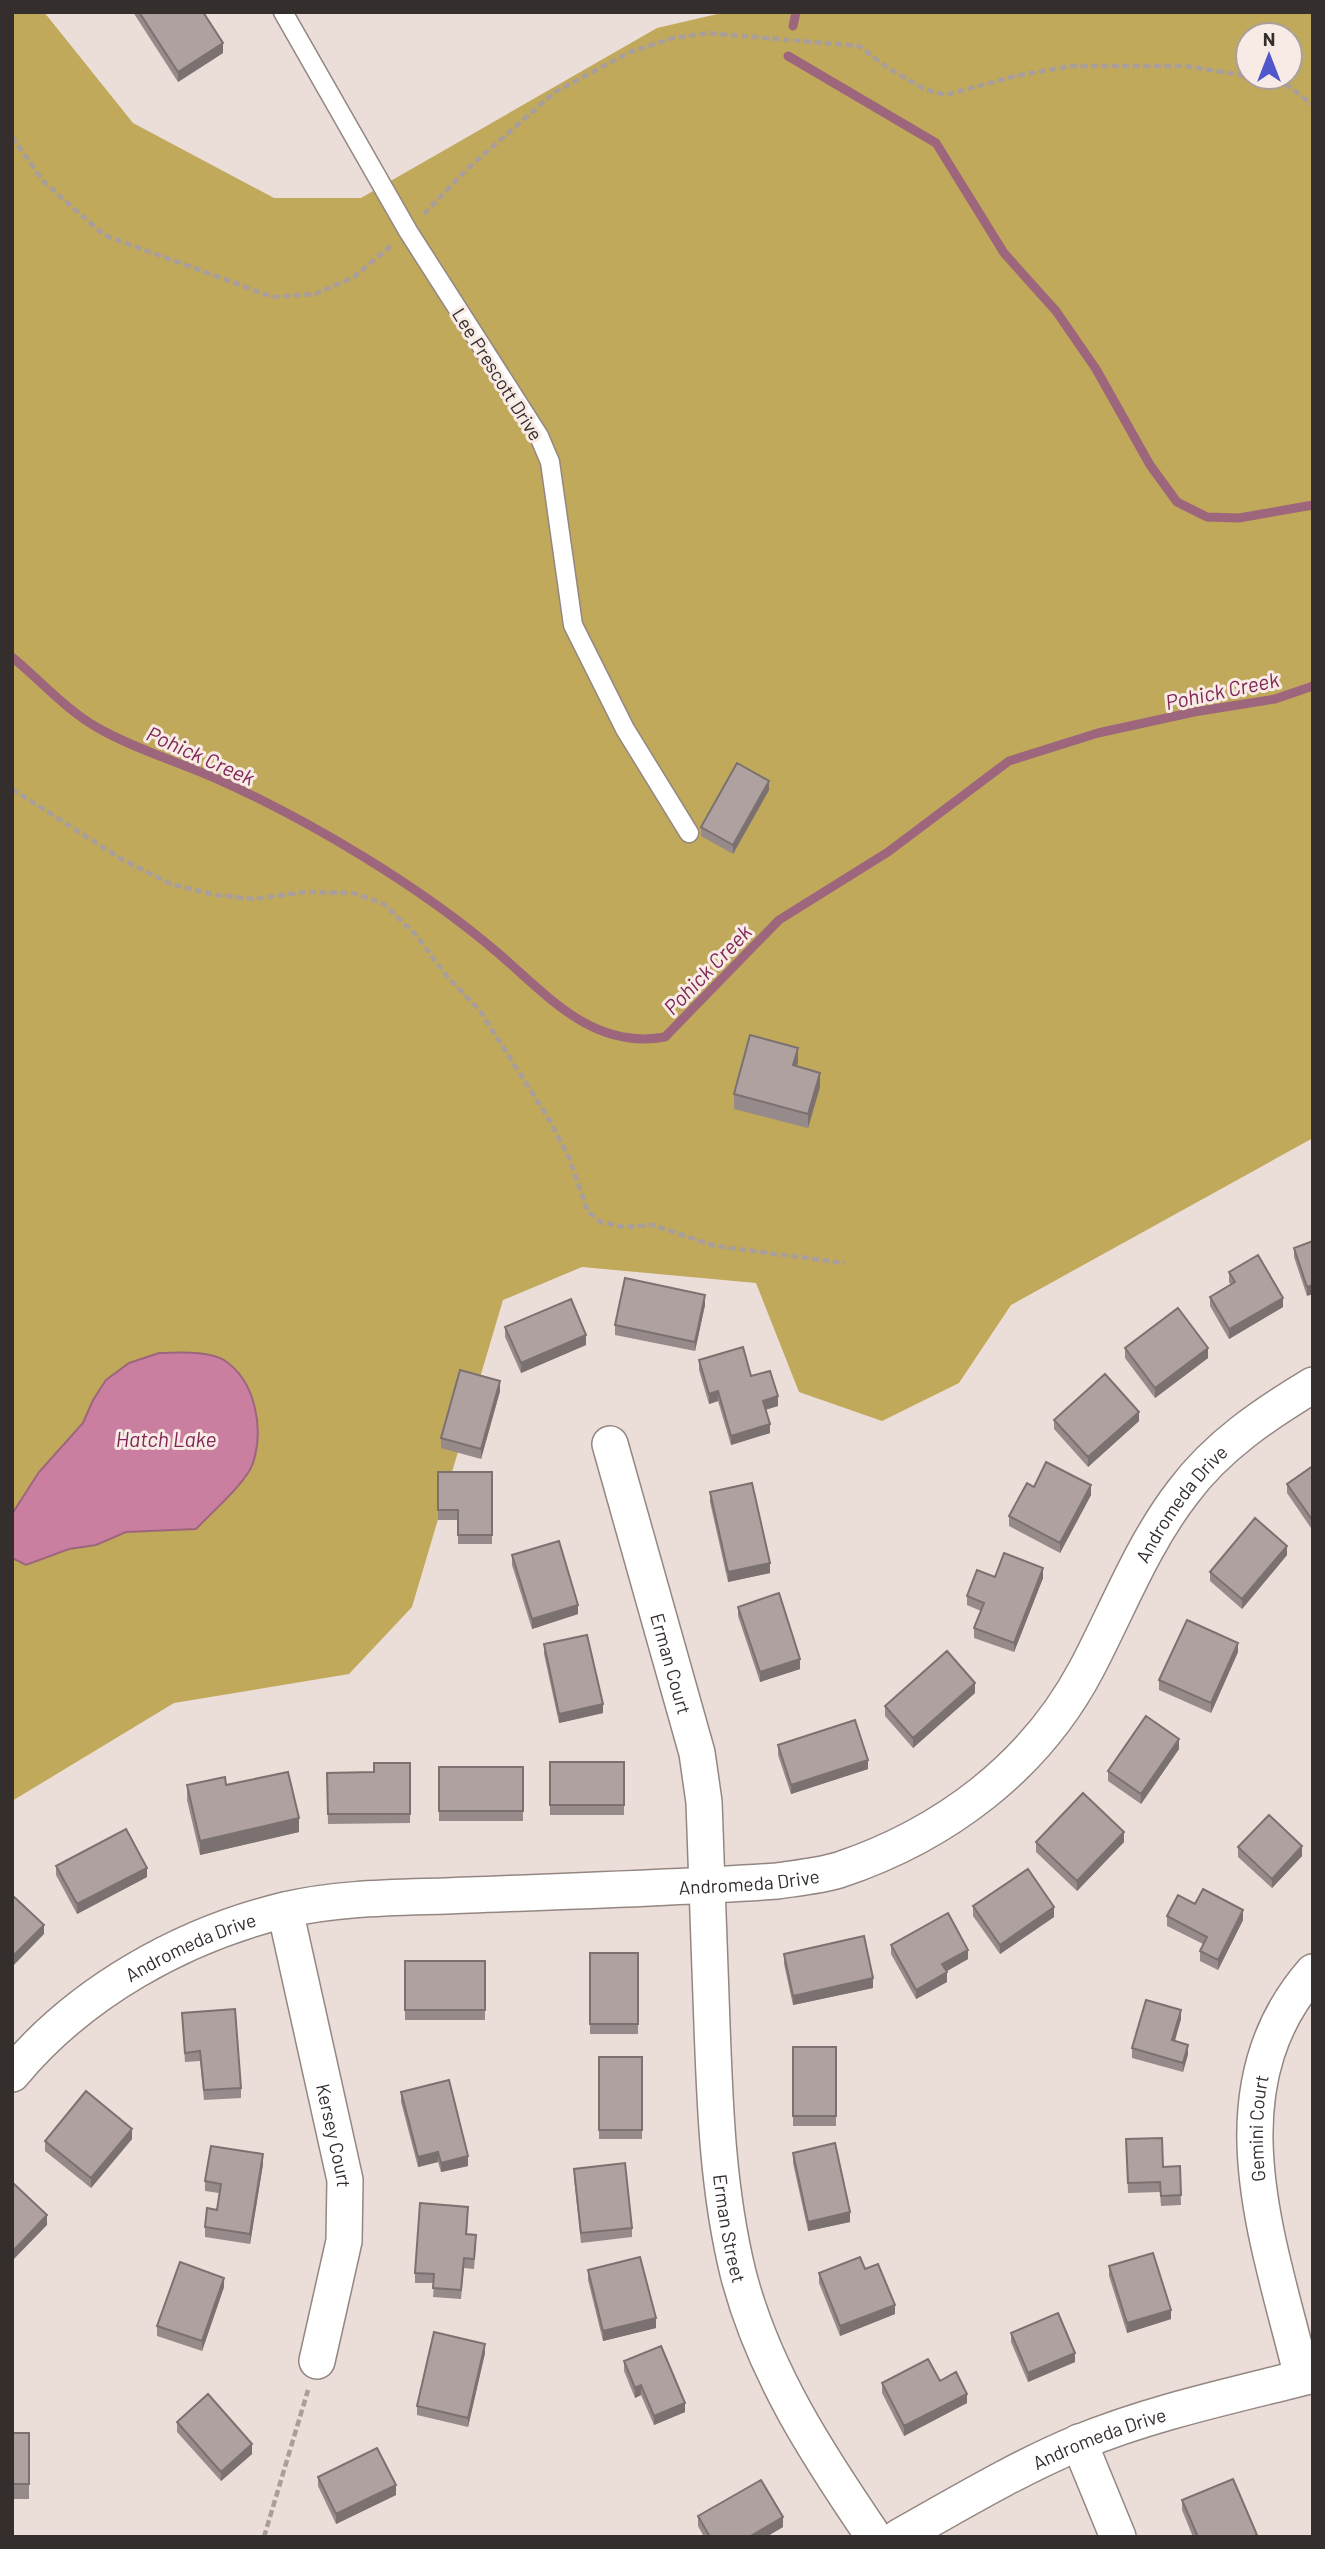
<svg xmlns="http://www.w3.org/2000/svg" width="1325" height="2549" viewBox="0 0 1325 2549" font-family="Barlow,sans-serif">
<rect width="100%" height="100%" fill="#ebddd7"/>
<path fill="#c0a95b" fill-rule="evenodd" d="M12,12H44L133,123L274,198H361L657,28L726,12H1313V1138L1011,1305L959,1383L882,1421L799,1392L756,1283L582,1267L503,1300L412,1607L349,1674L174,1703L12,1801ZM1248,35H1290V77H1248Z"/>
<path fill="#ca7ea0" stroke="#9d667d" stroke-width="2" d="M159,1353C178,1353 207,1350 224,1360C256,1381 264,1429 253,1463C247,1482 210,1514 196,1529L126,1532L96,1545L69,1549L26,1565L12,1558V1514L39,1472L83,1423L93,1400L106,1380L129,1363Z"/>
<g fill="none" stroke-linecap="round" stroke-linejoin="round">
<path stroke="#9d667d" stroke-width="9" d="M793,26L796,12
M788,56L936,143L1004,253L1056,311L1096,369L1150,465L1177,502L1207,517L1239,518L1313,505
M12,657C41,681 65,709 98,728C135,749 176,761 215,778C309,820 420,886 498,953C548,996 593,1050 665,1037L779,920L888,852L1009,761L1098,733L1194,712L1275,699L1313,686"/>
<defs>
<path id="service" d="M283,12L408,231L539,436L550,462L573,625L625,729L689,833"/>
<g id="minor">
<path id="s1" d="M610,1444L697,1753L704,1802C707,1876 709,1951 712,2025C715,2109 718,2191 738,2273C763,2371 818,2455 874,2537"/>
<path id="s2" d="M285,1910L345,2180L344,2241L317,2361"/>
<path id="s3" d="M12,2074C80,1992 182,1935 285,1910C345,1896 409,1898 470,1895C572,1891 674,1888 777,1881C797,1878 819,1876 839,1870C944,1835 1035,1767 1087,1668C1118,1609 1142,1545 1183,1492C1217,1446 1265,1414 1313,1385"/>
<path id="s4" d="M1302,2377C1270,2243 1209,2091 1313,1972"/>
<path d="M1079,2442L1118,2537"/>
<path id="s5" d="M899,2537C958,2504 1016,2469 1078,2443C1153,2412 1235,2395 1313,2375"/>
</g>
</defs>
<use href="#service" stroke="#948782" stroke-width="21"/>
<use href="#minor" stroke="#948782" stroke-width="38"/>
<path stroke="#a99e99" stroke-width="4.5" stroke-dasharray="7 3.5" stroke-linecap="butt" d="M1255,77L1282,81L1313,105
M12,137L44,182L104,235L273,297L315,294L354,277L392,245
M424,214L466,170L555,92L630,52L673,38L708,33L859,46L888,68L924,89L945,95L1015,76L1071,66H1185L1248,76
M12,789L123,860L171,884L216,895L253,899L306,892L353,893L384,904L415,934L446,975L480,1011L547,1116L568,1155L588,1212L601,1222L624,1227L653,1225L715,1246L845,1263
M264,2537L308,2390"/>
<use href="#service" stroke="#fff" stroke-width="18"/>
<use href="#minor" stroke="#fff" stroke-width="35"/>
</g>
<path fill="#978a8a" d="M133,12H203L223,53L178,82Z
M769,790L733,854L701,836V827Z
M798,1062L797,1066L820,1087L808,1128L734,1109V1094Z
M1313,1241L1307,1296L1294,1257V1248Z
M1229,1272L1283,1307L1229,1339L1210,1306V1297L1231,1285L1229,1282Z
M705,1305L695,1351L615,1335V1325Z
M505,1327L586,1345L521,1373L505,1337Z
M1125,1348L1208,1358L1155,1398L1125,1358Z
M699,1360L751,1376L778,1406L766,1410L770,1433L731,1445L718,1401L709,1404L699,1370Z
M500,1391L481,1459L441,1448V1438Z
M1054,1420L1139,1421L1088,1467L1054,1429Z
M1313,1466V1531L1287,1493V1484Z
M438,1472H492V1544H458V1520H438Z
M1034,1487L1091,1495L1060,1553L1009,1526V1516Z
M710,1492L770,1573L728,1582L710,1502Z
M512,1555L578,1614L532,1629L512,1565Z
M1287,1555L1242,1609L1210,1581V1572Z
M995,1577L1043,1578L1014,1652L974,1638V1628L981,1611L967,1605V1596Z
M738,1607L800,1669L760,1682L738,1616Z
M544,1644L603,1713L559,1723L544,1654Z
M1238,1652L1211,1713L1159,1690V1680Z
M975,1693L913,1748L885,1716V1706Z
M778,1745L868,1769L791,1794L778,1755Z
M1179,1749L1141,1804L1108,1781V1771Z
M550,1762H624V1815H550Z
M410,1763V1823L328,1824L327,1773L374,1772Z
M439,1767H523V1821H439Z
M187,1785H226L299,1832L200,1855L187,1800Z
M1036,1842H1124L1077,1891L1036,1852Z
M1238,1847L1302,1856L1272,1888L1238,1857Z
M56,1866L147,1877L77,1914L56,1875Z
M1195,1904L1243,1920L1218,1970L1200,1961V1951L1203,1944L1167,1926V1916Z
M973,1906L1054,1917L1000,1954L973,1916Z
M891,1945L968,1959L946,1971L947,1982L916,1999L891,1954Z
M590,1953H638V2034H590Z
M784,1954L873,1988L793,2005L784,1964Z
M405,1961H485V2020H405Z
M182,2013L241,2088V2098L204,2100L200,2061L185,2062Z
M1181,2019L1175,2041L1188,2054L1183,2072L1132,2058V2048Z
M793,2047H836V2126H793Z
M599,2057H642V2139H599Z
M401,2092L468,2166L441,2172L438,2162L418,2167L401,2102Z
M132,2139L91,2188L45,2151V2141Z
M1126,2139L1163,2167L1180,2166L1181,2205L1161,2206L1160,2192L1128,2193Z
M793,2153L850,2222L808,2231L793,2163Z
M263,2164L250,2244L205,2237V2227L217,2210L219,2193L205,2191V2181Z
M574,2169L632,2228V2237L581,2243L574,2178Z
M468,2217L467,2234L476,2244L474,2269L464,2268L461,2299L433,2297L434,2283H415V2273Z
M1109,2266L1171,2319L1127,2333L1109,2276Z
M588,2270L656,2328L603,2341L588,2280Z
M819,2273L895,2314L840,2336L819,2283Z
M224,2287L202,2351L157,2336V2326Z
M1011,2333L1075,2362L1028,2382L1011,2342Z
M485,2353L468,2427L417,2415V2406Z
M624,2361L685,2412L654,2425L641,2395L635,2398L624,2371Z
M940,2381L967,2403L904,2436L882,2393V2383Z
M177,2422L252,2454L221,2481L177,2432Z
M12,2433H29V2499H12Z
M318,2477L396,2495L336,2524L318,2486Z
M1182,2500L1257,2537H1193L1182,2510Z
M698,2516L783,2527L766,2537H704L698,2526Z"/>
<path fill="#7b7171" d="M223,43V53L178,82V72Z
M769,781V790L733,854V845Z
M798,1048V1062L793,1079V1065Z
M820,1073V1087L808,1128V1114Z
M1313,1285V1294L1307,1296V1287Z
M705,1295V1305L695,1351V1342Z
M1283,1298V1307L1229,1339V1329Z
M586,1335V1345L521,1373V1363Z
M1208,1348V1358L1155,1398V1388Z
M500,1381V1391L481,1459V1449Z
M718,1391V1401L709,1404V1394Z
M778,1396V1406L763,1410V1401Z
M1139,1412V1421L1088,1467V1457Z
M770,1424V1433L731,1445V1436Z
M1091,1485V1495L1060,1553V1543Z
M1287,1546V1555L1242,1609V1599Z
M770,1563V1573L728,1582V1572Z
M1043,1568V1578L1014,1652V1643Z
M578,1605V1614L532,1629V1619Z
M1238,1643V1652L1211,1713V1703Z
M800,1659V1669L760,1682V1672Z
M975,1683V1693L913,1748V1738Z
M603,1704V1713L559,1723V1714Z
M1179,1739V1749L1141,1804V1794Z
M868,1760V1769L791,1794V1785Z
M299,1818V1832L200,1855V1841Z
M1124,1832V1842L1077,1891V1881Z
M1302,1846V1856L1272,1888V1879Z
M147,1868V1877L77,1914V1904Z
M1054,1907V1917L1000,1954V1945Z
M1243,1910V1920L1218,1970V1960Z
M44,1925V1934L12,1967V1957Z
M968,1950V1959L942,1974V1964Z
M947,1972V1982L916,1999V1990Z
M873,1978V1988L793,2005V1996Z
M1181,2010V2019L1172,2049V2040Z
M1188,2045V2054L1183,2072V2063Z
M132,2129V2139L91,2188V2178Z
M438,2152V2162L418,2167V2157Z
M263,2154V2164L250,2244V2234Z
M468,2156V2166L441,2172V2163Z
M850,2212V2222L808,2231V2222Z
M47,2215V2225L12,2261V2252Z
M224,2278V2287L202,2351V2341Z
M895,2305V2314L840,2336V2326Z
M1171,2310V2319L1127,2333V2323Z
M656,2318V2328L603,2341V2331Z
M485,2344V2353L468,2427V2418Z
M1075,2353V2362L1028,2382V2373Z
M641,2385V2395L635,2398V2388Z
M967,2394V2403L904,2436V2426Z
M685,2403V2412L654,2425V2416Z
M252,2444V2454L221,2481V2472Z
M396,2485V2495L336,2524V2514Z
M783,2517V2527L766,2537H749Z"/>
<path fill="#b0a1a1" stroke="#7b7171" stroke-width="2" d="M139,12H203L223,43L178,72Z
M737,763L769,781L733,845L701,827Z
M750,1035L798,1048L793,1065L820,1073L808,1114L734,1094Z
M1313,1241V1285L1307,1287L1294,1248Z
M1258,1255L1283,1298L1229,1329L1210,1297L1235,1282L1229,1272Z
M625,1278L705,1295L695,1342L615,1325Z
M571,1299L586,1335L521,1363L505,1327Z
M1178,1308L1208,1348L1155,1388L1125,1348Z
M743,1347L751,1376L770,1371L778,1396L763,1401L770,1424L731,1436L718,1391L709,1394L699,1360Z
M460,1370L500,1381L481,1449L441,1438Z
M1105,1374L1139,1412L1088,1457L1054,1420Z
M1046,1462L1091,1485L1060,1543L1009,1516L1027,1483L1034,1487Z
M1313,1466V1521L1287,1484Z
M438,1472H492V1535H458V1510H438Z
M752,1483L770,1563L728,1572L710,1492Z
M1255,1518L1287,1546L1242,1599L1210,1572Z
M559,1541L578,1605L532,1619L512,1555Z
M1004,1553L1043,1568L1014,1643L974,1628L984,1603L967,1596L977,1570L995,1577Z
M779,1593L800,1659L760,1672L738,1607Z
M1187,1620L1238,1643L1211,1703L1159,1680Z
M587,1635L603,1704L559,1714L544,1644Z
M947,1651L975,1683L913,1738L885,1706Z
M1146,1716L1179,1739L1141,1794L1108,1771Z
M855,1720L868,1760L791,1785L778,1745Z
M550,1762H624V1805H550Z
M374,1763H410V1814H328L327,1773L374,1772Z
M439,1767H523V1811H439Z
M288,1772L299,1818L200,1841L187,1785L225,1777L226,1785Z
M1083,1793L1124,1832L1077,1881L1036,1842Z
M1269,1815L1302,1846L1272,1879L1238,1847Z
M126,1829L147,1868L77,1904L56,1866Z
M1028,1869L1054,1907L1000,1945L973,1906Z
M1203,1889L1243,1910L1218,1960L1200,1951L1207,1937L1167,1916L1178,1895L1195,1904Z
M12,1895L44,1925L12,1957Z
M948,1913L968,1950L942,1964L947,1972L916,1990L891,1945Z
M864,1936L873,1978L793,1996L784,1954Z
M590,1953H638V2024H590Z
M405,1961H485V2010H405Z
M1146,2000L1181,2010L1172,2040L1188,2045L1183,2063L1132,2048Z
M235,2009L241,2088L204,2090L200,2051L185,2053L182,2013Z
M793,2047H836V2116H793Z
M599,2057H642V2130H599Z
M449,2080L468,2156L441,2163L438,2152L418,2157L401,2092Z
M86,2091L132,2129L91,2178L45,2141Z
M1162,2138L1163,2167L1180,2166L1181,2195L1161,2196L1160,2182L1128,2183L1126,2139Z
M835,2143L850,2212L808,2222L793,2153Z
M211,2146L263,2154L250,2234L205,2227L207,2208L217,2210L221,2184L205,2181Z
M625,2163L632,2228L581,2233L574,2169Z
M14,2184L47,2215L12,2252V2185Z
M420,2203L468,2207L466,2234L476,2235L474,2259L464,2258L461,2290L433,2288L434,2274L415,2273Z
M1153,2253L1171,2310L1127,2323L1109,2266Z
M640,2257L656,2318L603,2331L588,2270Z
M860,2257L865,2269L878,2264L895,2305L840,2326L819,2273Z
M180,2262L224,2278L202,2341L157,2326Z
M1058,2313L1075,2353L1028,2373L1011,2333Z
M434,2332L485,2344L468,2418L417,2406Z
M661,2346L685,2403L654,2416L641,2385L635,2388L624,2361Z
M928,2359L940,2381L956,2372L967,2394L904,2426L882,2383Z
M208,2394L252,2444L221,2472L177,2422Z
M12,2433H29V2484H12Z
M377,2448L396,2485L336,2514L318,2477Z
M1233,2479L1257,2535L1252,2537H1198L1182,2500Z
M761,2480L783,2517L749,2537H710L698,2516Z"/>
<g text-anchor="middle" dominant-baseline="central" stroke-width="6" stroke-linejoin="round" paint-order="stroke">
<g font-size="19" fill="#342e2c" stroke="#f8eae4">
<text transform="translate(498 374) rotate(58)">Lee Prescott Drive</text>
<text stroke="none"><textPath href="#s3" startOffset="1398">Andromeda Drive</textPath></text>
<text stroke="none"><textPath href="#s1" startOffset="228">Erman Court</textPath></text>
<text stroke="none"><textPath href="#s3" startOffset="789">Andromeda Drive</textPath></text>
<text stroke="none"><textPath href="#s3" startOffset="222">Andromeda Drive</textPath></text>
<text stroke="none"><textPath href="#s4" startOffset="254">Gemini Court</textPath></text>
<text stroke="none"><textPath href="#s2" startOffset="231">Kersey Court</textPath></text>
<text stroke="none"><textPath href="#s1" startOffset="798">Erman Street</textPath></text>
<text stroke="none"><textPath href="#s5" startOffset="224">Andromeda Drive</textPath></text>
</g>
<g font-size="21" font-style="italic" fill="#7e2554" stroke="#f8eae4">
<text transform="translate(1222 690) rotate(-12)">Pohick Creek</text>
<text transform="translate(201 755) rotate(24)">Pohick Creek</text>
<text transform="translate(707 969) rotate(-46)">Pohick Creek</text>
<text x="166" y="1438">Hatch Lake</text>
</g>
</g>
<rect width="1325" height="2549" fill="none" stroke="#342e2c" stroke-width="28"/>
<g transform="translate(1269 56)"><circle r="33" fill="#f8eae4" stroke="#aa9f9a" stroke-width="2"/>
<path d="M0-5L12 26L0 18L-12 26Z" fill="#5056cc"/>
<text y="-10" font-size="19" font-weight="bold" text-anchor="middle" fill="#342e2c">N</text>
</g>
</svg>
